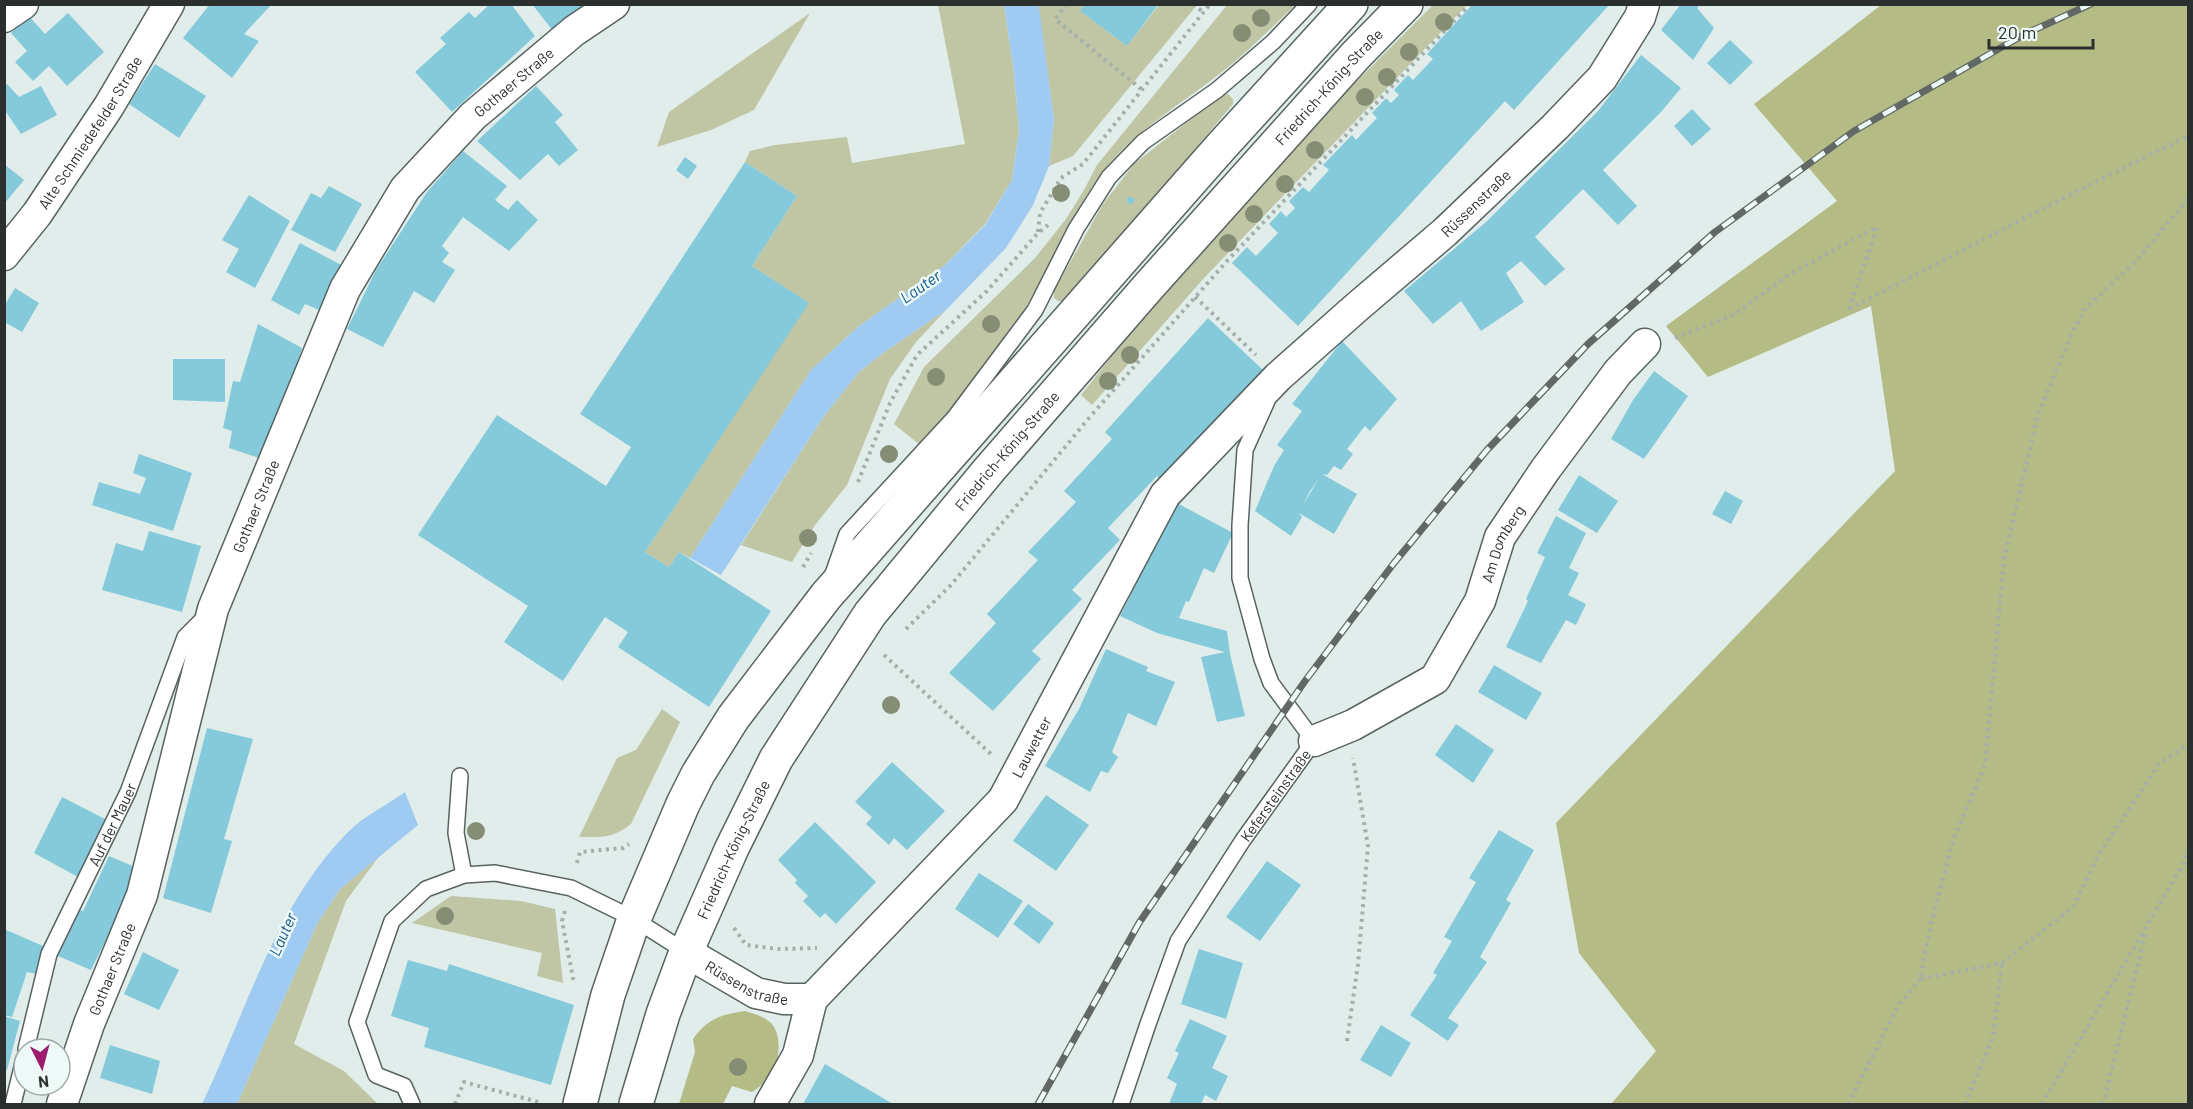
<svg xmlns="http://www.w3.org/2000/svg" width="2193" height="1109" viewBox="0 0 2193 1109" font-family="Barlow,sans-serif">
<rect width="100%" height="100%" fill="#e0edea"/>
<path fill="#c0c5a4" d="M938,5H1004L1014,72L1019,131L1012,180L985,224L945,265L858,327L811,370L690,558L679,552L669,567L645,552L808,303L752,266L797,196L745,162L750,151L775,145L847,137L852,163L965,144Z
M1038,5H1085L1080,11L1127,46L1159,5H1197L1073,156L1049,166L1054,120Z
M1227,5H1295C1271,28 1248,52 1222,72C1179,106 1130,133 1098,178C1070,218 1052,263 1027,305C997,354 962,406 920,445L894,424L924,367L1035,258L1066,219L1084,190L1097,165Z
M1433,5H1467L1205,277L1092,405L1081,395L1142,318L1323,115Z
M810,13L754,110L711,130L657,147L669,112Z
M1228,94L1233,99V104L1067,301H1058L1054,298V291L1103,204L1134,164L1220,96Z
M946,310L916,342L890,379L847,485L815,525L792,562L741,545L824,416L859,372L883,353Z
M662,709L680,722L631,824C612,839 602,837 579,837L617,758L636,750Z
M380,855L346,901L294,1044L344,1071L378,1104H237L318,922L340,889Z
M451,896L521,901L555,909L563,983L537,976L542,953L412,923Z"/>
<path fill="#b4bb85" d="M1881,5H2188V1104H1611L1656,1051L1579,953L1556,823L1895,471L1871,306L1708,377L1666,326L1837,201L1754,104Z
M745,1011C754,1014 764,1016 771,1023C784,1037 779,1067 767,1080C763,1085 757,1088 752,1092L732,1086L723,1104H679L695,1052L693,1039C707,1019 722,1014 745,1011Z"/>
<path fill="#9fcaf2" d="M1004,5H1038L1040,14L1054,120L1049,166L1033,205L1006,248L946,310L883,353L859,372L824,416L721,575L690,558L811,370L858,327L945,265L985,225L1012,180L1019,131L1014,72Z
M405,792L418,825L340,889L318,922L237,1104H202C246,1012 275,906 348,832C364,816 387,805 405,792Z"/>
<path fill="#85cada" fill-rule="evenodd" d="M210,4H272L244,34L259,41L232,78L183,38Z
M490,4H511L535,36L452,112L415,72L446,44L440,38L469,12L475,18Z
M532,4H588L553,31Z
M1085,4H1159L1127,46L1080,11Z
M1473,4H1610L1514,110L1505,101L1298,326L1232,263L1247,247L1256,256L1278,233L1269,224L1281,211L1286,217L1295,208L1289,201L1303,187L1309,192L1329,170L1323,165L1352,135L1356,140L1377,118L1372,113L1386,98L1391,103L1399,95L1394,90L1408,75L1413,80L1433,59L1427,54Z
M1681,4H1701L1697,8L1714,28L1693,60L1661,30Z
M68,13L104,52L67,86L49,66L33,81L15,62L27,51L11,33L29,16L45,34Z
M1730,40L1753,62L1730,85L1707,63Z
M1641,55L1681,88L1661,112L1603,170L1637,206L1618,225L1583,189L1535,237L1565,269L1545,286L1521,261L1506,273L1524,302L1481,331L1461,301L1433,324L1404,291L1486,222L1598,111Z
M155,64L206,96L179,138L129,104Z
M7,84L19,97L41,86L57,115L21,134L4,109V86Z
M536,86L563,115L555,122L578,150L559,166L548,154L520,180L477,141Z
M1692,109L1711,129L1692,146L1674,126Z
M463,151L507,186L495,200L508,210L517,200L538,220L509,251L463,217L442,246L449,253L442,262L455,270L434,303L414,291L383,347L347,329L376,270L427,192Z
M685,157L697,166L688,179L676,170Z
M745,162L797,196L752,266L809,303L645,552L669,567L679,552L771,611L709,707L618,647L628,632L605,617L563,681L504,642L528,606L418,535L497,415L606,486L631,447L580,414Z
M4,164L24,180L4,204Z
M329,186L362,204L335,252L291,230L311,193L321,198Z
M249,195L290,221L255,288L226,272L239,249L222,240Z
M1130,196L1135,200L1131,205L1126,200Z
M300,243L343,266L319,310L305,304L299,315L271,300Z
M15,288L39,303L22,332L4,322V306Z
M1208,318L1264,371L1162,481L1157,476L1108,528L1120,540L1072,590L1082,599L1032,651L1041,659L993,711L949,673L996,623L987,614L1038,560L1028,552L1076,502L1064,491L1112,439L1105,432Z
M258,324L302,348L265,460L229,448L232,431L223,428L233,381L240,382Z
M1342,341L1397,399L1370,431L1365,426L1347,449L1353,454L1341,470L1334,466L1327,475L1322,474L1357,494L1334,534L1299,513L1302,517L1291,536L1255,511L1274,466L1284,450L1277,445L1302,411L1292,404ZM1319,478L1302,507L1310,491Z
M173,359H225V402L173,400Z
M1654,371L1688,396L1644,459L1611,439L1633,400Z
M139,454L192,473L173,531L92,505L99,482L140,494L146,478L133,473Z
M1579,475L1618,501L1597,533L1558,510Z
M1725,491L1743,501L1731,524L1712,514Z
M1177,503L1233,533L1214,573L1204,568L1189,602L1186,601L1179,618L1227,631L1230,654L1245,716L1217,722L1201,657L1225,652L1157,633L1120,616Z
M1556,516L1586,533L1569,568L1579,573L1568,595L1586,604L1576,625L1566,620L1541,663L1506,647L1528,601L1526,599L1545,557L1537,553Z
M149,531L201,546L182,612L102,590L116,543L143,551Z
M1106,649L1148,667L1146,671L1175,682L1156,726L1128,713L1112,752L1118,757L1108,773L1101,771L1090,792L1045,766L1079,709Z
M1494,665L1542,693L1526,720L1478,692Z
M1456,724L1494,750L1473,783L1435,755Z
M207,728L253,739L224,839L232,841L211,913L163,898Z
M892,762L945,811L907,850L894,838L889,845L866,824L872,817L855,802Z
M1046,795L1089,825L1056,871L1013,841Z
M62,797L107,820L78,877L34,853Z
M815,822L876,882L836,924L825,913L820,918L803,901L808,896L795,883L797,880L778,860Z
M1499,830L1534,850L1506,900L1511,903L1480,957L1487,962L1448,1018L1459,1025L1448,1041L1410,1015L1437,975L1433,973L1452,941L1444,937L1476,882L1469,878Z
M109,856L135,867L129,893L91,970L58,956L80,910L83,911Z
M1267,861L1301,885L1260,941L1226,917Z
M979,873L1023,901L998,938L955,909Z
M1028,904L1054,923L1039,944L1013,924Z
M4,929L43,946L36,974L27,972L12,1017L4,1015Z
M1199,949L1243,963L1226,1019L1181,1004Z
M143,952L179,970L159,1010L124,994Z
M408,960L447,971L449,964L574,1005L551,1085L424,1047L429,1028L391,1016Z
M4,1016L20,1021L7,1070L4,1069Z
M1190,1019L1227,1036L1212,1068L1228,1076L1216,1101L1205,1095L1201,1104H1169L1177,1084L1167,1078L1179,1053L1175,1051Z
M1381,1025L1411,1043L1391,1077L1360,1060Z
M110,1045L160,1061L152,1094L100,1078Z
M825,1064L893,1104H803Z"/>
<g fill="none" stroke-linecap="round" stroke-linejoin="round">
<defs>
<g id="service">
<path d="M833,574L847,534L955,417L1035,310L1076,229L1109,177L1143,142L1217,90L1273,42L1309,4"/>
<path d="M460,776L456,833L464,875"/>
<path id="s1" d="M26,1049L49,954L128,792L185,637L207,615"/>
<path d="M13,1104L24,1059"/>
<path d="M412,1104L404,1086L376,1075L357,1022L392,921L426,889L464,875L495,873L571,888L634,919L686,952"/>
<path id="s2" d="M1121,1104L1148,1024L1178,941L1243,840L1314,741L1271,683L1262,659L1240,578V525L1245,450L1267,401"/>
</g>
<g id="minor">
<path d="M4,17L23,4"/>
<path id="s3" d="M4,255L37,214L109,106L169,4"/>
<path id="s4" d="M1314,741L1353,725L1435,679L1480,601L1500,537L1545,470L1618,372L1645,344"/>
<path id="s5" d="M686,952L756,993L784,999H812"/>
<path id="s6" d="M62,1104L89,1024L142,895L213,609L345,289L405,189L473,116L574,31L614,4"/>
<path id="s7" d="M770,1104L798,1055L812,999L1003,800L1165,495L1278,377L1357,307L1445,232L1555,127L1602,78L1640,17L1644,4"/>
</g>
<g id="secondary">
<path d="M580,1104L608,995L634,919L683,804L698,774L733,718L826,596L1219,149L1351,4"/>
<path id="s8" d="M636,1104L663,1014L686,952L732,848L776,759L870,614L989,470L1149,286L1356,55L1406,4"/>
</g>
</defs>
<use href="#service" stroke="#586361" stroke-width="18"/>
<use href="#minor" stroke="#586361" stroke-width="33"/>
<use href="#secondary" stroke="#586361" stroke-width="36"/>
<path stroke="#a4afac" stroke-width="4" stroke-dasharray="3 4.5" stroke-linecap="butt" d="M1067,4L1055,19L1141,89
M1193,4L1203,12
M2188,199L2137,260L2085,309L2073,331L2038,414L2004,559L1985,765L1954,838L1931,923L1920,979L2002,963L2073,907L2099,854L2159,764L2188,744
M1038,232L1040,213L1061,178L1083,164L1210,4
M1195,297L1256,355
M1849,309L2081,189L2188,136
M1849,309L1877,228
M1675,338L1735,314L1790,274L1877,227
M858,482L890,403L917,355L987,291L1038,233L1048,225
M803,567L811,553
M906,629L951,585L1089,418L1227,261L1470,4
M884,655L991,754
M577,863L580,852L623,848L629,844
M565,911L562,921L574,983
M734,928L746,945L778,949L817,948
M1347,1041L1358,964L1368,846L1353,758
M455,1104L464,1082L542,1103
M1848,1104L1898,1006L1920,979
M1965,1104L1993,1037L2002,963
M2042,1104L2185,861L2188,850
M2101,1104L2105,1097L2145,934"/>
<use href="#service" stroke="#fff" stroke-width="15"/>
<use href="#minor" stroke="#fff" stroke-width="30"/>
<use href="#secondary" stroke="#fff" stroke-width="33"/>
<defs>
<path id="rail" d="M1038,1104L1139,923L1305,681L1394,563L1487,450L1588,344L1715,232L1854,131L2025,34L2091,4"/>
</defs>
<use href="#rail" stroke="#616866" stroke-width="7"/>
<use href="#rail" stroke="#edfaf7" stroke-width="4.5" stroke-dasharray="14" stroke-linecap="butt"/>
</g>
<g fill="#858d75">
<circle cx="1261" cy="18" r="9"/>
<circle cx="1444" cy="22" r="9"/>
<circle cx="1242" cy="33" r="9"/>
<circle cx="1409" cy="52" r="9"/>
<circle cx="1387" cy="77" r="9"/>
<circle cx="1365" cy="97" r="9"/>
<circle cx="1315" cy="150" r="9"/>
<circle cx="1285" cy="184" r="9"/>
<circle cx="1061" cy="193" r="9"/>
<circle cx="1254" cy="214" r="9"/>
<circle cx="1228" cy="243" r="9"/>
<circle cx="991" cy="324" r="9"/>
<circle cx="1130" cy="355" r="9"/>
<circle cx="936" cy="377" r="9"/>
<circle cx="1108" cy="381" r="9"/>
<circle cx="889" cy="454" r="9"/>
<circle cx="808" cy="538" r="9"/>
<circle cx="891" cy="705" r="9"/>
<circle cx="476" cy="831" r="9"/>
<circle cx="445" cy="916" r="9"/>
<circle cx="738" cy="1067" r="9"/>
</g>
<g text-anchor="middle" dominant-baseline="central" stroke-width="5" stroke-linejoin="round" paint-order="stroke">
<g font-size="15" fill="#2b302f" stroke="#edfaf7">
<text stroke="none"><textPath href="#s6" startOffset="1134">Gothaer Straße</textPath></text>
<text stroke="none"><textPath href="#s8" startOffset="1245">Friedrich-König-Straße</textPath></text>
<text stroke="none"><textPath href="#s3" startOffset="150">Alte Schmiedefelder Straße</textPath></text>
<text stroke="none"><textPath href="#s7" startOffset="1162">Rüssenstraße</textPath></text>
<text stroke="none"><textPath href="#s8" startOffset="759">Friedrich-König-Straße</textPath></text>
<text stroke="none"><textPath href="#s6" startOffset="630">Gothaer Straße</textPath></text>
<text stroke="none"><textPath href="#s4" startOffset="288">Am Domberg</textPath></text>
<text stroke="none"><textPath href="#s7" startOffset="450">Lauwetter</textPath></text>
<text stroke="none"><textPath href="#s2" startOffset="348">Kefersteinstraße</textPath></text>
<text stroke="none"><textPath href="#s1" startOffset="242">Auf der Mauer</textPath></text>
<text stroke="none"><textPath href="#s8" startOffset="273">Friedrich-König-Straße</textPath></text>
<text stroke="none"><textPath href="#s6" startOffset="144">Gothaer Straße</textPath></text>
<text stroke="none"><textPath href="#s5" startOffset="69">Rüssenstraße</textPath></text>
</g>
<g font-size="16" font-style="italic" fill="#165688" stroke="#edfaf7">
<text transform="translate(920 286) rotate(-35)">Lauter</text>
<text transform="translate(282 934) rotate(-66)">Lauter</text>
</g>
</g>
<rect width="2193" height="1109" fill="none" stroke="#2b302f" stroke-width="12"/>
<g transform="translate(42 1067) rotate(174)"><circle r="28" fill="#edfaf7" stroke="#9fa9a7" stroke-width="1.5"/>
<path d="M0-4.5L10 22L0 15L-10 22Z" fill="#9d1c70"/>
<text y="-9" font-size="16" font-weight="bold" text-anchor="middle" fill="#2b302f">N</text>
</g>
<path d="M1989 39v9h104v-9" fill="none" stroke="#2b302f" stroke-width="3"/>
<text x="1998" y="39" font-size="18" fill="#2b302f" stroke="#edfaf7" stroke-width="4.5" paint-order="stroke">20 m</text>
</svg>
